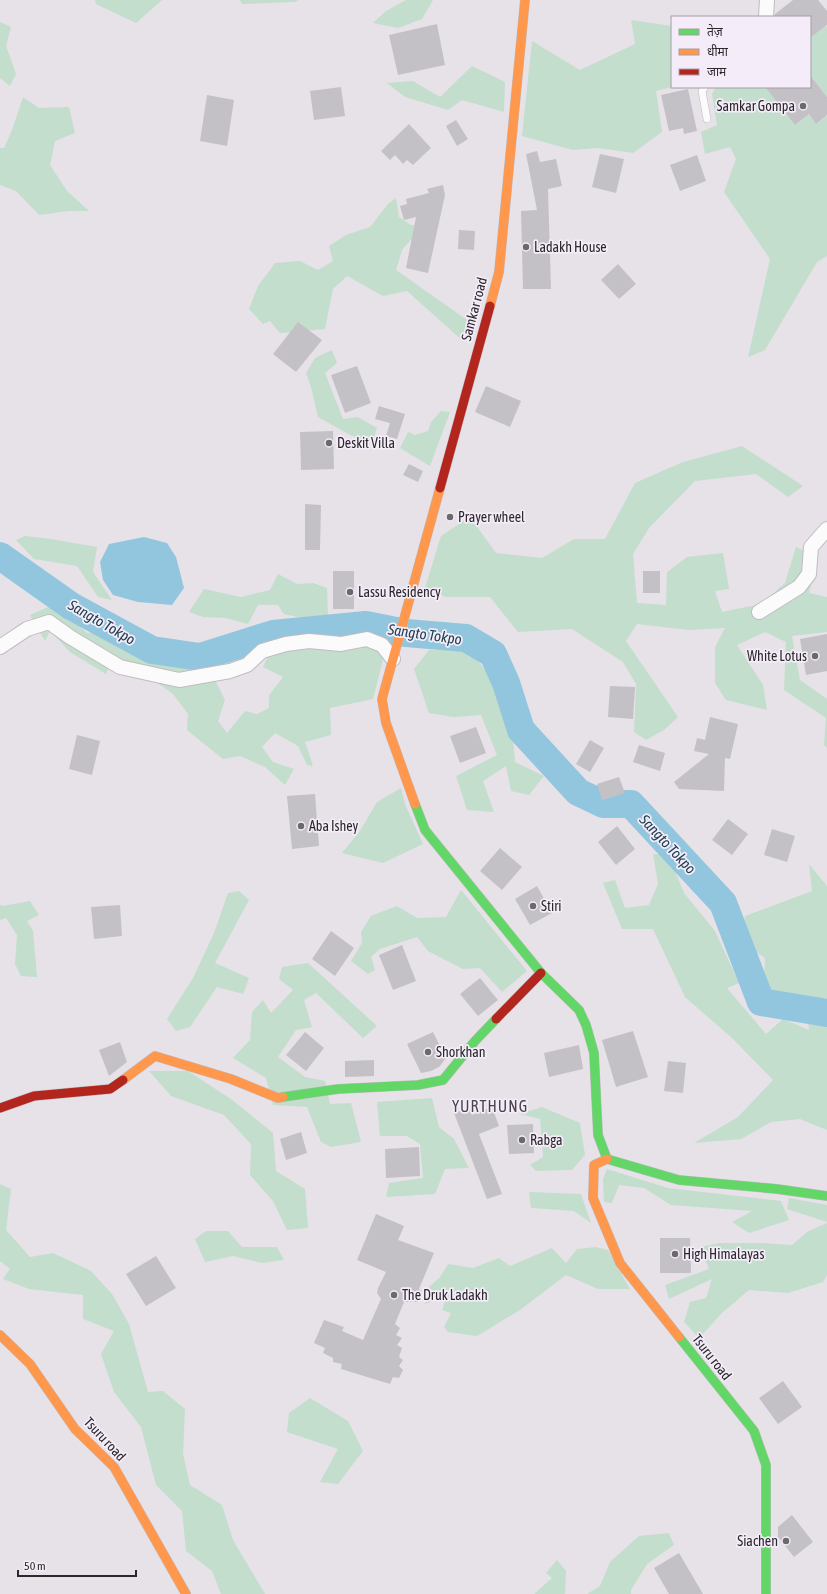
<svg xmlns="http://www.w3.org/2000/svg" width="827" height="1594" viewBox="0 0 827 1594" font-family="'Asap Condensed','Noto Sans Devanagari',sans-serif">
<rect width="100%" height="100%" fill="#e6e2e8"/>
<path fill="#c3decc" d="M95,0H162L136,23L96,4Z
M240,0H298L295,2L242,4Z
M406,0H433L422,19L398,28L373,23L386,11Z
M631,20L672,26V87L656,91L662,132L633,153L598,148L573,150L522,136L532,41L580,70L635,44Z
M0,22L11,27L6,46L16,74L10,86L0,78Z
M826,26L827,28V97L810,75V38Z
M472,66L505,82L504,112L462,100L448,110L405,97L387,83L413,81L440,97Z
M716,87H765L795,125L809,114L816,124L826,116L827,117V256L817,262L765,350L748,357L770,259L724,192L736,159L730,147L705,154L701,132L717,125L712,94Z
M23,97L39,108L69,107L75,133L55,141L50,165L67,191L89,211H68L39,215L16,191L0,185V148H4L12,130Z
M396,198L399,217L411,225L431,224L416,234L402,250L396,270L467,320L464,342L407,291L383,296L347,276L333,289L325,329L280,333L270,321L263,324L249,309L258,286L275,263L300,261L318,270L333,261L329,246L346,235L370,227L388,204Z
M332,350L337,363L325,373L343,419L358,417L377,428L372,443L350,435L318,417L311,387L306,373L315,358Z
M441,411L450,412L430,466L400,448L408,432L415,435L428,431L431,422Z
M742,446L803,486L788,497L756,474L695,481L649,528L633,554L637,603L666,605L667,572L687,557L723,553L729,589L715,591L722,612L761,604L785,583L796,547L818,558L809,593L827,597V632L792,636L800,680L827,699V748L824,745L826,718L784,690L786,642L765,632L737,645L763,685L767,710L726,700L715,683V647L725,628L689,630L637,624L626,641L678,717L664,730L646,740L634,732L636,684L623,662L572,629L518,632L490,597H446L425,588L441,536L470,517L496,553L542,558L574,539H605L635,483L683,462Z
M25,536L51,539L97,547L93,572L112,600L98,597L77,566L34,559L16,540Z
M278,574L297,584L313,583L327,588L328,616L306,619L284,614L278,605H258L248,624L226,618L203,617L189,612L204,589L241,597L270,590Z
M55,604L87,633L100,632L140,657L177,666H208L225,700L218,721L227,733L245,711L257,714L269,708V695L283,677L263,667L268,656L292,648H336L380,639L384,656L373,699L330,708L331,735L305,742L313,766L307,765L298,746L275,733L262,747L273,762L294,769L285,785L265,767L240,756L223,759L187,730L188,714L173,694L145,674L111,662L106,674L70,652L50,631L45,641L30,615Z
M429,650H470L495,684L511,714L515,762L544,776L529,795L511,791L506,766L483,781L494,812L467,810L456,776L497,755L481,715L453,717L429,713L414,669Z
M401,788L405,804L423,844L383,863L342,853L360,831L377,802Z
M653,854H668L684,893L715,931L739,983L727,988L766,1034L783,1019L809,1030L808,1021L827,1026V1130L800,1119L771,1122L741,1139L694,1143L738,1117L773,1080L732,1038L685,997L653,929H622L603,883L615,880L625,908L649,905L658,884Z
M809,864L827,886V1004L787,1000L764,990L765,958L742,943L745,916L812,891Z
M461,890L527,971L502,992L480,968L463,969L428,951L417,937L380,949L371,957L375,970L368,974L351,961L362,943L361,932L371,916L397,906L417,918L446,917Z
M239,891L249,900L215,963L249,978L243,994L217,987L190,1027L176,1031L167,1019L193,978L214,933L228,893Z
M30,901L39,915L27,921L33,931L37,977L21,976L15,964L17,935L6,918L0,920V905L3,906Z
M308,963L377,1026L363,1038L316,993L304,1000L312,1027L296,1030L278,1057L305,1077L325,1081L330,1104L351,1103L361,1142L331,1147L321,1142L307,1107L273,1105L266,1078L233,1058L250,1040L252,1012L263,1000L271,1013L293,990L279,979L282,967Z
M149,1071H188L231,1099L273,1133L276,1171L305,1189L308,1228L287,1230L273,1201L250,1175L251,1144L224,1115L171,1096Z
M432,1098L439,1127L454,1139L469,1168L445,1169L435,1194L386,1197L389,1183L423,1178L420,1144L407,1136H380L377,1102Z
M542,1107L580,1123L585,1155L572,1170L536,1171L530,1165L543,1157L540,1119L520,1114Z
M607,1169L668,1188L781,1201L789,1220L749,1233L732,1222L752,1211L671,1205L644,1188L619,1185L612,1203L604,1202L603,1179Z
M0,1184L11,1189L6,1230L30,1257L53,1253L91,1271L112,1294L129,1324L148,1392L163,1391L185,1409L183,1454L190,1485L222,1505L233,1540L265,1594H221L212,1571L186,1551L182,1511L156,1485L141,1427L114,1392L101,1354L114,1331L83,1319V1295L29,1289L3,1279L10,1269L0,1261Z
M529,1192L581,1194L591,1223L574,1211L531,1208Z
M789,1198L827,1205V1222L787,1209Z
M827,1223V1275L823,1282L788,1293L749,1290L722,1313L699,1338L684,1322L690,1302L706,1298L712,1279L669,1299L665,1285L709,1269L700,1247L720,1243H762L792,1245L807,1232Z
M206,1231H228L242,1247H277L284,1260L262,1263L233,1256L205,1262L195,1239Z
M596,1247L608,1250L630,1289H598L566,1275L520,1310L477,1336L448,1332L444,1327L451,1313L442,1310L447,1295L425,1304L428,1288L440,1277L448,1264L473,1268L499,1258L510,1266L552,1248L566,1263L577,1249Z
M310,1398L348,1421L363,1451L338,1484L320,1482L338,1449L287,1432L289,1413Z
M669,1533L674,1545L647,1564L631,1590V1594H587L600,1586L610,1562L639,1536Z
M557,1560L566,1571L565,1594H534L552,1578L546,1573Z"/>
<path fill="#92c6df" d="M144,537L167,543L176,557L184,588L172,605L138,602L113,595L103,580L100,562L109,544Z"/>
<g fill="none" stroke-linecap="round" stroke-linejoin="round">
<path stroke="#92c6df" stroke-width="28" d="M0,556L71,606L152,650L200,657L273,634L366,625L406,633L466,638L493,654L506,683L521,730L578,792L603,804H631L723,903L761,1002L827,1013"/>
</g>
<path fill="#c4c1c6" d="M793,0H818L827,11V25L810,38V17H775V14Z
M437,24L445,65L398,75L389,35Z
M810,75L827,97V115L816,124L809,114L795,125L765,87H810Z
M341,87L345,116L314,120L310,91Z
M688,89L697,131L684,134L683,128L669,131L661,95Z
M207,95L234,100L227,146L200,141Z
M456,120L468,139L457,146L446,126Z
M409,124L431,148L413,165L407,160L403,164L395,155L390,160L381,151Z
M537,151L540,162L556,159L562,186L548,189L551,289H523L521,211L537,210L526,154Z
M600,154L624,159L616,193L592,187Z
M697,155L706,181L680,191L670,165Z
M443,185L445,195L428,273L406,268L416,217L404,220L400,206L407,204L406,199L429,193L427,189Z
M459,230L475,231L474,250L458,249Z
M618,264L636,284L619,299L601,280Z
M298,322L322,340L296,372L273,354Z
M357,366L371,403L345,413L331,375Z
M486,386L521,401L510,427L475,412Z
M379,406L405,414L397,439L386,436L390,423L375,419Z
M333,431L334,469L301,470L300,432Z
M409,464L423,471L418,482L403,475Z
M305,504L321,505L320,550H305Z
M333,571H354V609H333Z
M643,571H660V593H643Z
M827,634V671L806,675L800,639Z
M610,686L635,687L633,719L608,717Z
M710,717L738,724L730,759L725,758L724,791L679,789L674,782L709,754L694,751L697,738L705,740Z
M476,727L486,753L460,763L450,736Z
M77,735L100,741L92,775L69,769Z
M590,740L604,748L590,772L576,764Z
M639,745L665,753L660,771L633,762Z
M619,777L625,793L602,800L597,784Z
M315,794L319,846L292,849L287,796Z
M728,819L748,834L732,855L712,840Z
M617,826L635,849L616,865L598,842Z
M772,829L795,836L787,862L764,855Z
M500,848L522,867L502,890L480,871Z
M537,886L552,913L530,925L515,899Z
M120,905L122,936L94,939L91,907Z
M331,931L354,948L335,976L312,959Z
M402,945L416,981L393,990L379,955Z
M480,978L498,1000L478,1016L460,994Z
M633,1031L648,1077L616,1087L602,1040Z
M305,1032L324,1048L306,1071L286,1055Z
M433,1032L446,1058L439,1067L431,1071L421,1073L407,1044Z
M120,1042L127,1062L109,1076L99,1050Z
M579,1045L583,1069L549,1077L544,1053Z
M374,1060V1076L345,1077V1061Z
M668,1061L686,1063L683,1093L664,1091Z
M492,1107L499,1126L479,1134L502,1194L487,1199L454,1113L469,1108L472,1115Z
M533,1124L534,1153L509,1154L507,1125Z
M301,1132L307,1153L286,1160L280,1139Z
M419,1147L420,1176L386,1178L385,1149Z
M376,1214L404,1226L398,1240L434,1253L419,1289L422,1292L418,1302H404L395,1324L400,1328L396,1335L402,1338L397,1345L402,1348L399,1357L403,1360L399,1366L403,1370L399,1378L393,1377L390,1384L341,1369L342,1364L333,1362V1358L323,1353L325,1348L314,1343L324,1320L344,1327L342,1331L363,1340L381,1299L377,1293L378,1288L386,1272L357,1260Z
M660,1238H690L691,1273H660Z
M156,1256L176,1288L146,1306L126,1274Z
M783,1381L802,1407L778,1424L759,1398Z
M792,1515L813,1542L794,1557L778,1537V1527Z
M679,1553L703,1594H669L654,1568Z"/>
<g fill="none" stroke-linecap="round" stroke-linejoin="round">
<defs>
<path id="lane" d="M705,87L702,91L707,119"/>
<path id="street" d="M766,17L767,0
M759,612L799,587L809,574L811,547L827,529
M0,647L27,629L49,622L70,637L120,667L179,680L230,671L247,665L262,651L286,644L309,641L341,644L367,639L382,645L393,659"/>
<path id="fast" d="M415,804L425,830L541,973L579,1010L586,1025L594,1053L598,1135L607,1159
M283,1097L338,1089L418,1085L443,1080L475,1041L496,1019
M607,1159L679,1180L777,1189L827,1196
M679,1337L754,1431L766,1465V1594"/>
<path id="slow" d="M490,306L499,272L525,0
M415,804L386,723L382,699L440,488
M123,1080L155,1056L231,1079L278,1098L283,1097
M607,1159L594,1165L593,1198L620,1263L679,1337
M0,1335L30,1364L75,1429L114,1467L186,1594"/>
<path id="jam" d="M440,488L490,306
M496,1019L541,973
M0,1108L34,1096L110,1089L123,1080"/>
</defs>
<use href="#lane" stroke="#c0bcc1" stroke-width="8"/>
<use href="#street" stroke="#c0bcc1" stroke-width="16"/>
<use href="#fast" stroke="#c0bcc1" stroke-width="10"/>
<use href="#slow" stroke="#c0bcc1" stroke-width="10"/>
<use href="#jam" stroke="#c0bcc1" stroke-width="10"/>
<use href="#lane" stroke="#fbfbfc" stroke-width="7"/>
<use href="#street" stroke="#fbfbfc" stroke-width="14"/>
<use href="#fast" stroke="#63d668" stroke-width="9"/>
<use href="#slow" stroke="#ff974d" stroke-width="9"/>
<use href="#jam" stroke="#b3261e" stroke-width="9"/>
</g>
<g fill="#6c696e" stroke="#f4ecf8" stroke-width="1.5">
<circle cx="803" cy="106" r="4"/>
<circle cx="526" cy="247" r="4"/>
<circle cx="329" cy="443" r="4"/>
<circle cx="450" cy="517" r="4"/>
<circle cx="350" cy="592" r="4"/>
<circle cx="815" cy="656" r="4"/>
<circle cx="301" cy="826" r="4"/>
<circle cx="533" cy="906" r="4"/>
<circle cx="428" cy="1052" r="4"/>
<circle cx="522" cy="1140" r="4"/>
<circle cx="675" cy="1254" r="4"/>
<circle cx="394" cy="1295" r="4"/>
<circle cx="786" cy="1541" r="4"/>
</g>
<g text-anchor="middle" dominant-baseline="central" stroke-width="3.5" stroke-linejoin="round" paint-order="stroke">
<g font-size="14" fill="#2b282c" stroke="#f4ecf8" text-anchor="start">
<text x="795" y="106" text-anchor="end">Samkar Gompa</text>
<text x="534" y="247">Ladakh House</text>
<text x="337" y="443">Deskit Villa</text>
<text x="458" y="517">Prayer wheel</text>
<text x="358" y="592">Lassu Residency</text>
<text x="807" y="656" text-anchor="end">White Lotus</text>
<text x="309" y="826">Aba Ishey</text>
<text x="541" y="906">Stiri</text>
<text x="436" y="1052">Shorkhan</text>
<text x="530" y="1140">Rabga</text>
<text x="683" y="1254">High Himalayas</text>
<text x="402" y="1295">The Druk Ladakh</text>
<text x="778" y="1541" text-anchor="end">Siachen</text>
</g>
<g font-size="14" fill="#2b282c" stroke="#f4ecf8">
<text transform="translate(474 309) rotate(-75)">Samkar road</text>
<text transform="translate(712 1357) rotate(52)">Tsuru road</text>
<text transform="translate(105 1439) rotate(47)">Tsuru road</text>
</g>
<g font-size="15" font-style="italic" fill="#1e404f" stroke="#f4ecf8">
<text transform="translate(102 622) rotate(30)">Sangto Tokpo</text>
<text transform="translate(425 634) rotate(8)">Sangto Tokpo</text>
<text transform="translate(668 844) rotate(47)">Sangto Tokpo</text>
</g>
<g font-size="16" letter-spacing="1" fill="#4a444e" stroke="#f4ecf8">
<text x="490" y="1106">YURTHUNG</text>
</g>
</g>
<rect x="671" y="16" width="140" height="72" fill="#f4ecf8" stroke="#a49ea6"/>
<rect x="679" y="29" width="20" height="6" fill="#63d668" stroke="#a49ea6"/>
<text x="707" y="36" font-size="12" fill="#2b282c">तेज़</text>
<rect x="679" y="49" width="20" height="6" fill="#ff974d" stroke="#a49ea6"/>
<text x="707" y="56" font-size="12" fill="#2b282c">धीमा</text>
<rect x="679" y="69" width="20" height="6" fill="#b3261e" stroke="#a49ea6"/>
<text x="707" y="76" font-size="12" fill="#2b282c">जाम</text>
<path d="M18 1570v6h118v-6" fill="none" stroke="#2b282c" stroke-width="2"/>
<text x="24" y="1570" font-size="12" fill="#2b282c" stroke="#f4ecf8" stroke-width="3" paint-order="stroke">50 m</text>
</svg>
